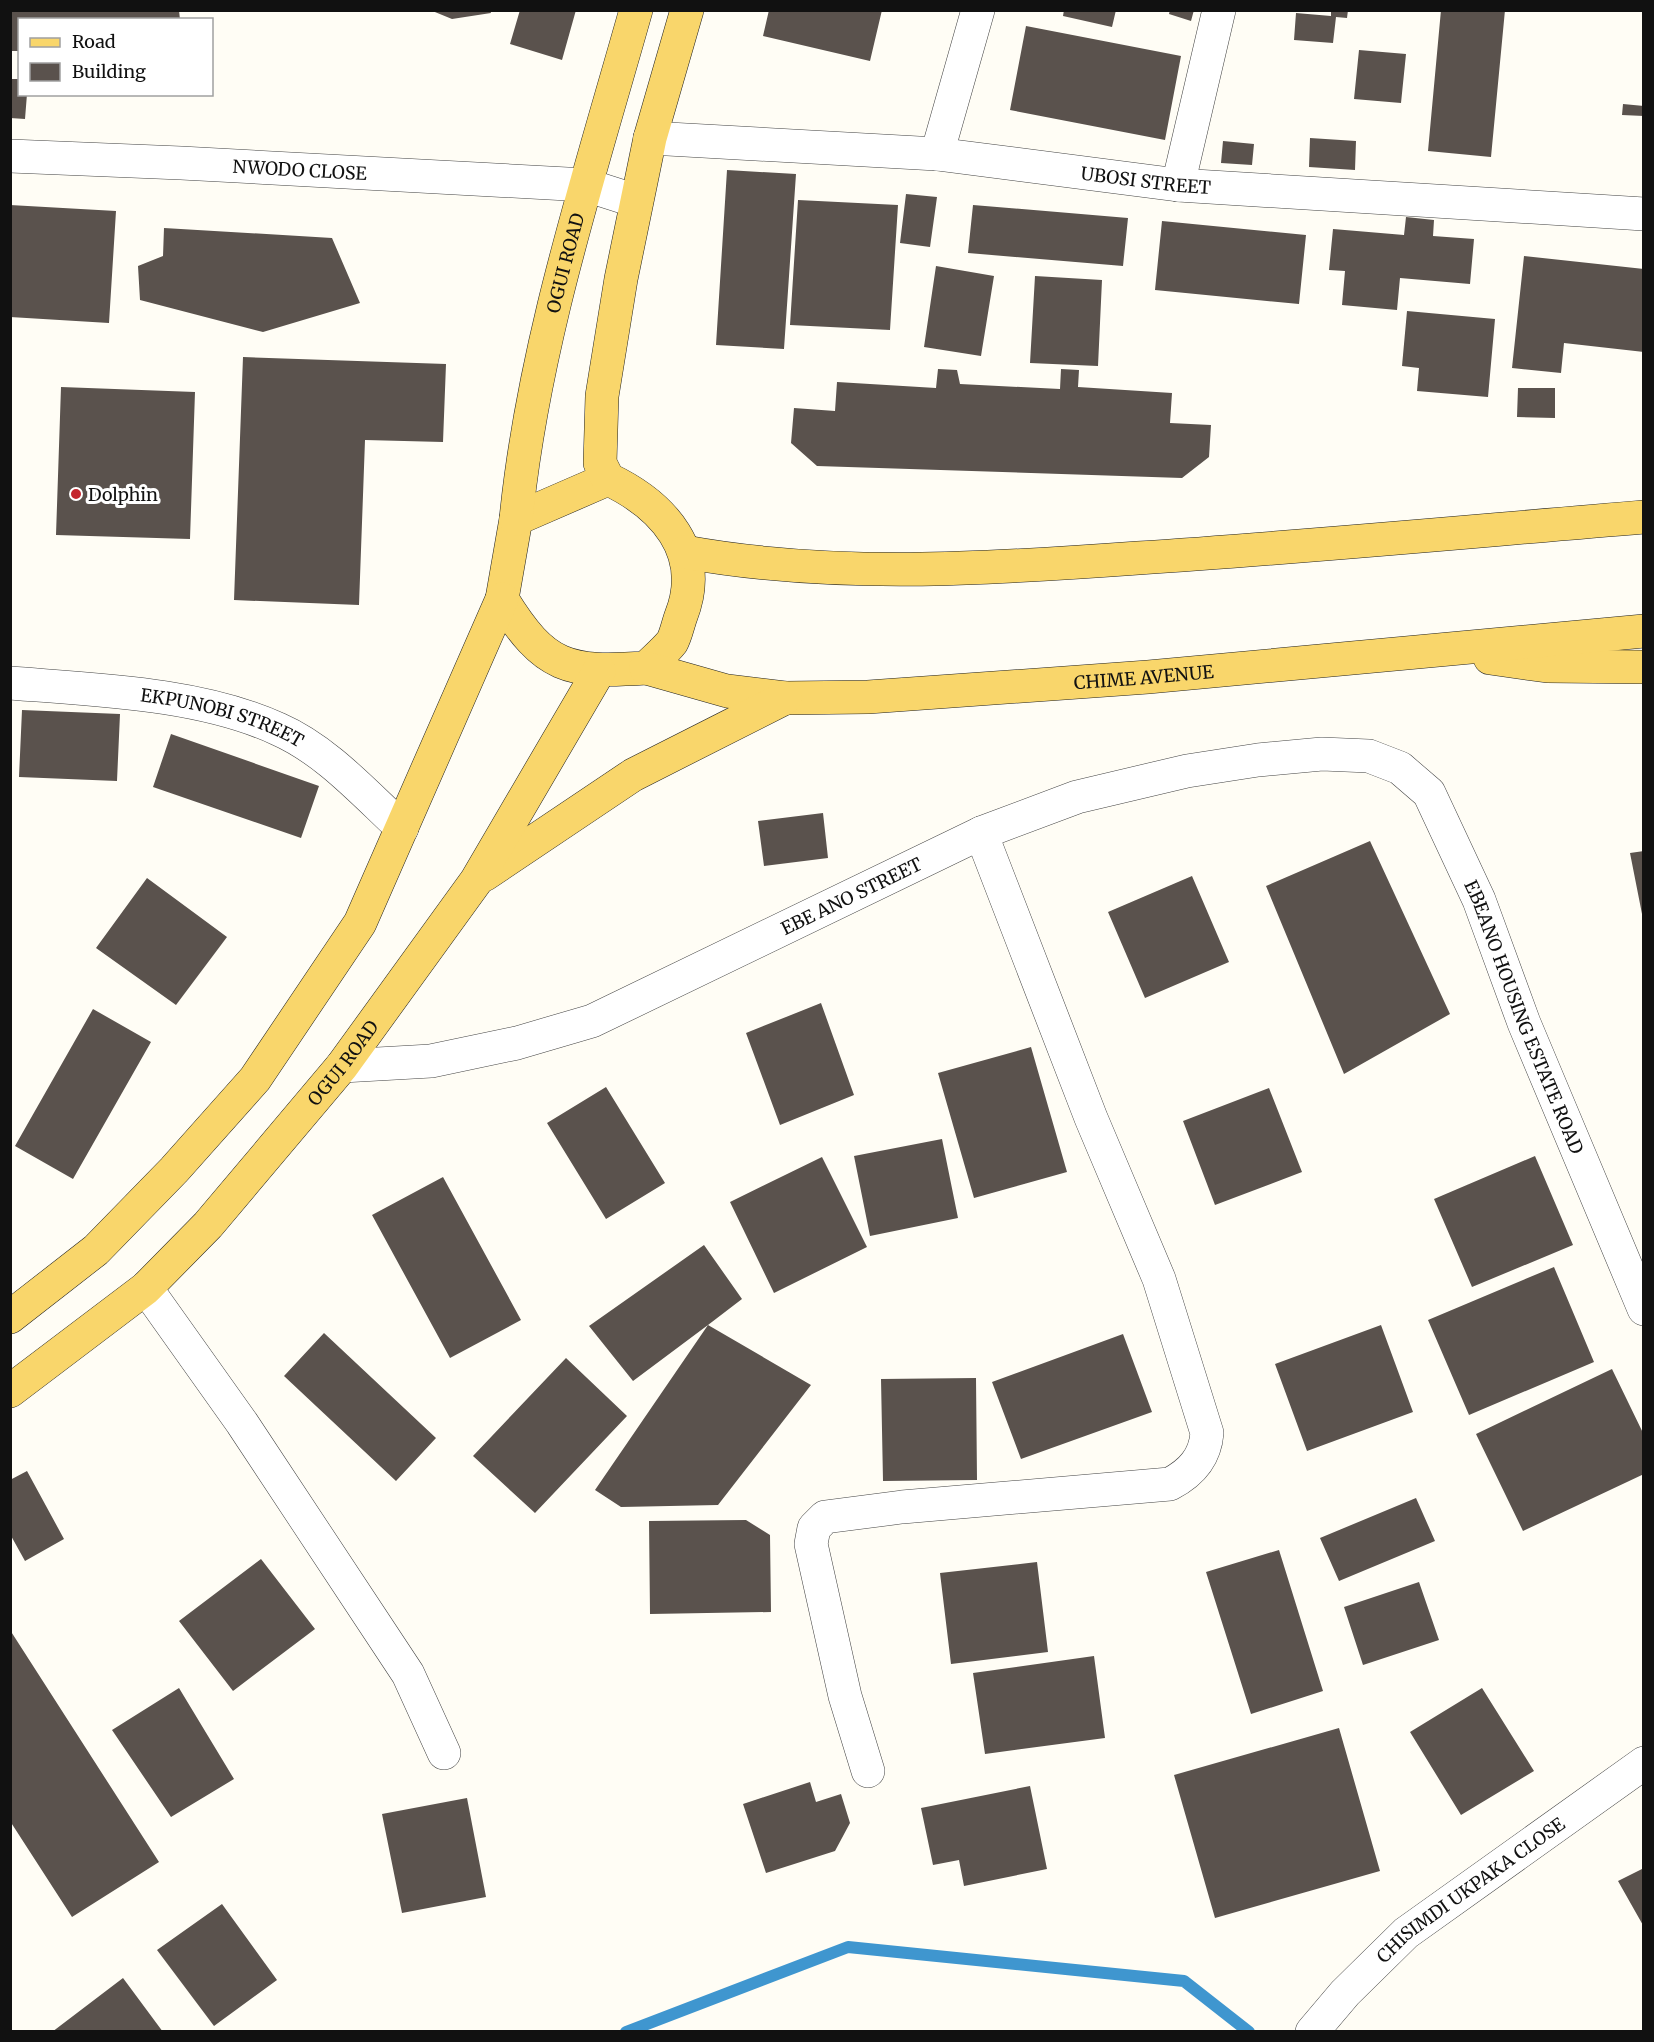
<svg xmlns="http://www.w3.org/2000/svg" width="1654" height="2042" viewBox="0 0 1654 2042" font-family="Merriweather,serif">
<rect width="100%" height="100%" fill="#fffdf5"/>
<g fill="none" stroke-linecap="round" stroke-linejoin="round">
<path stroke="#3f96cf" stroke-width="12" d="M626,2032L848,1947L1184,1981L1249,2032"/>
</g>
<path fill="#5a524d" d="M10,10H179L180,20H20V51H10Z
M430,10H490L491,13L452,19Z
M520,10H576L562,60L510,44Z
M769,10H882L870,61L763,36Z
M1064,10H1116L1112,27L1063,16Z
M1170,10H1194L1191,21L1169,14Z
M1331,10H1348L1347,18L1336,17L1333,43L1294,40L1296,13L1331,16Z
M1441,10H1505L1491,157L1428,151Z
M1026,26L1181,56L1165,140L1010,110Z
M1359,50L1406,54L1401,103L1354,99Z
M10,79H20V94H27L25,119L10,118Z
M1623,104L1644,106V116L1622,115Z
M1310,138L1356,141L1355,170L1309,167Z
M1223,141L1254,144L1252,165L1221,163Z
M727,170L796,174L784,349L716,345Z
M906,194L937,197L930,247L900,243Z
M798,200L898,205L890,330L790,325Z
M10,205L116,211L109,323L10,317Z
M973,205L1128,218L1123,266L968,253Z
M1406,217L1434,220L1433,236L1474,239L1470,284L1400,278L1397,310L1342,305L1345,271L1329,270L1333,229L1404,235Z
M1162,221L1306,235L1299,304L1155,290Z
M164,228L332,238L360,303L263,332L140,300L138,266L163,256Z
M1524,256L1644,269V352L1564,343L1561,373L1512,368Z
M936,266L994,276L981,356L924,347Z
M1035,276L1102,280L1098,366L1030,363Z
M1407,311L1495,319L1488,397L1417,391L1419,368L1402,366Z
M243,357L446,364L443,442L365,440L359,605L234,600Z
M938,369L957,370L960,384L1060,389L1061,369L1079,370L1078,387L1172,393L1170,423L1211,425L1209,457L1182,478L817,466L791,443L794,408L835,411L837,382L936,388Z
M61,387L195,392L190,539L56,535Z
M1518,388H1555V418L1517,417Z
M22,710L120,714L117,781L19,777Z
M171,734L319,786L301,838L153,787Z
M823,813L828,858L764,866L758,821Z
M1370,841L1450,1014L1344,1074L1266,886Z
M1644,851V913L1642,914L1630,853Z
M1192,876L1229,962L1145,998L1108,912Z
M147,878L227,937L176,1005L96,948Z
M821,1003L854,1095L780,1125L746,1033Z
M93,1009L151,1042L73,1179L15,1146Z
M1031,1047L1067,1172L974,1198L938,1073Z
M606,1087L665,1183L606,1219L547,1123Z
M1269,1088L1302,1172L1215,1205L1183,1121Z
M942,1139L958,1218L870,1236L854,1156Z
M1535,1156L1573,1245L1472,1287L1434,1199Z
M822,1157L867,1247L774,1293L730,1202Z
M443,1177L521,1320L450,1358L372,1215Z
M704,1245L742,1299L708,1325L811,1385L718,1505L621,1507L595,1490L708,1325L633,1381L589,1326Z
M1554,1267L1594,1362L1469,1415L1428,1320Z
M1381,1325L1413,1412L1307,1451L1275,1364Z
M324,1333L436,1438L396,1481L284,1376Z
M1123,1334L1152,1412L1021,1459L992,1382Z
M566,1358L627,1416L535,1513L473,1456Z
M1612,1369L1644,1435V1474L1523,1531L1476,1434Z
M976,1378L977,1480L883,1481L881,1379Z
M27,1471L64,1539L25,1561L10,1534V1480Z
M1416,1498L1435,1541L1339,1581L1320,1538Z
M746,1520L770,1535L771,1612L650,1614L649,1521Z
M1279,1550L1323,1691L1251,1714L1206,1572Z
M261,1559L315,1629L233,1691L179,1621Z
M1037,1562L1048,1652L951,1664L940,1573Z
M1419,1582L1439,1640L1363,1665L1344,1607Z
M10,1630L159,1862L72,1917L10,1821Z
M1094,1656L1105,1738L985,1754L973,1673Z
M179,1688L234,1779L171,1817L112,1730Z
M1482,1688L1534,1771L1461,1815L1410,1732Z
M1339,1728L1380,1871L1215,1918L1174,1775Z
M810,1782L816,1802L841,1794L850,1823L835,1851L766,1873L743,1804Z
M1030,1786L1047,1869L964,1886L959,1860L933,1865L921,1808Z
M467,1798L486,1897L402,1913L382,1814Z
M1644,1868V1927L1618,1881Z
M222,1904L277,1980L214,2026L157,1950Z
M123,1978L163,2032H52Z"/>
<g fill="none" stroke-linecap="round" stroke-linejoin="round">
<defs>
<g id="street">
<path id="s1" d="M650,138L937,154L1178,185L1644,214"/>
<path d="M937,154L978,10"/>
<path id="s2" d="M10,156L181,163L586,185L636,201"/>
<path d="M1178,185L1219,10"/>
<path id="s3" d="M10,683C96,690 200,693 278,729C326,750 364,793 402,828"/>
<path id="s4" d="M342,1066L431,1061L517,1043L592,1021L981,833L1077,797L1187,771L1258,760L1322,754L1369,756L1400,768L1429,793L1479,900L1524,1023L1644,1309"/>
<path d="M146,1288L242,1423L408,1674L444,1753"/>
<path d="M868,1771L845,1696L811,1544L814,1528L825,1517L902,1507L1170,1484C1191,1473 1205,1458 1207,1433L1159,1279L1091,1118L981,833"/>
<path id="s5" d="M1312,2032L1345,1993L1406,1933L1644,1763"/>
</g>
<g id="primary">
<path d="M608,479C663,505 706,552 681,616C678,624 676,635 672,642C665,651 654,660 646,668C568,673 545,669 502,599L516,519Z"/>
<path d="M608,479L600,463L602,396L621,279L650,138L687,10"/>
<path id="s6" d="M516,519C533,347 589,177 636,10"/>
<path d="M685,552C834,579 987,569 1138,558C1306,547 1475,531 1644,517"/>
<path d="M1490,658L1547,666L1644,667"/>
<path id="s7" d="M646,668L727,691L785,698L868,697L1148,677L1644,631"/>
<path d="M484,875L633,775L785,698"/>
<path d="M10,1317L96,1250L174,1170L255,1079L360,923L502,599"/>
<path id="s8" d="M10,1391L146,1288L208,1225L342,1066L476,881L599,671"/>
</g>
</defs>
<use href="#street" stroke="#444" stroke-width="34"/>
<use href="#primary" stroke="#222" stroke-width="34"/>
<use href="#street" stroke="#fff" stroke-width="33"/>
<use href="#primary" stroke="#f9d66b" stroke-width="33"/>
</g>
<circle fill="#c4262e" stroke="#fff" stroke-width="2" cx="76" cy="494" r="6"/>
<g text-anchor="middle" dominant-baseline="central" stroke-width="6" stroke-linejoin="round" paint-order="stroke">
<g font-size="18" fill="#111" stroke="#fff">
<text stroke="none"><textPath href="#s2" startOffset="290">NWODO CLOSE</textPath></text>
<text stroke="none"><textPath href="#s1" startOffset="498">UBOSI STREET</textPath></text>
<text stroke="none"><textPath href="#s6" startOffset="261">OGUI ROAD</textPath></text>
<text stroke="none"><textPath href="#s7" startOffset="502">CHIME AVENUE</textPath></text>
<text stroke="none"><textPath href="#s3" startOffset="216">EKPUNOBI STREET</textPath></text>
<text stroke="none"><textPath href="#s4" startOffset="543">EBE ANO STREET</textPath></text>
<text stroke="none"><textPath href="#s4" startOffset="1401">EBEANO HOUSING ESTATE ROAD</textPath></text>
<text stroke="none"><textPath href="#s8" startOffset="470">OGUI ROAD</textPath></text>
<text stroke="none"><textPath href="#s5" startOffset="214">CHISIMDI UKPAKA CLOSE</textPath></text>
</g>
<g font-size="18" fill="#111" stroke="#fff" text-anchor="start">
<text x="88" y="494">Dolphin</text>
</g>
</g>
<rect width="1654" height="2042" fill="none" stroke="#111111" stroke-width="24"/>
<rect x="18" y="18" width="195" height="78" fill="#ffffff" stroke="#a0a0a0" stroke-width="1.5"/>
<rect x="30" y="38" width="30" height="9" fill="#f9d66b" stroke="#a0a0a0" stroke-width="1.5"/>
<text x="72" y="48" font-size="18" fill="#111111">Road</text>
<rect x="30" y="63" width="30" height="18" fill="#5a524d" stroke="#a0a0a0" stroke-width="1.5"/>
<text x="72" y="78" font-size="18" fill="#111111">Building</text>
</svg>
